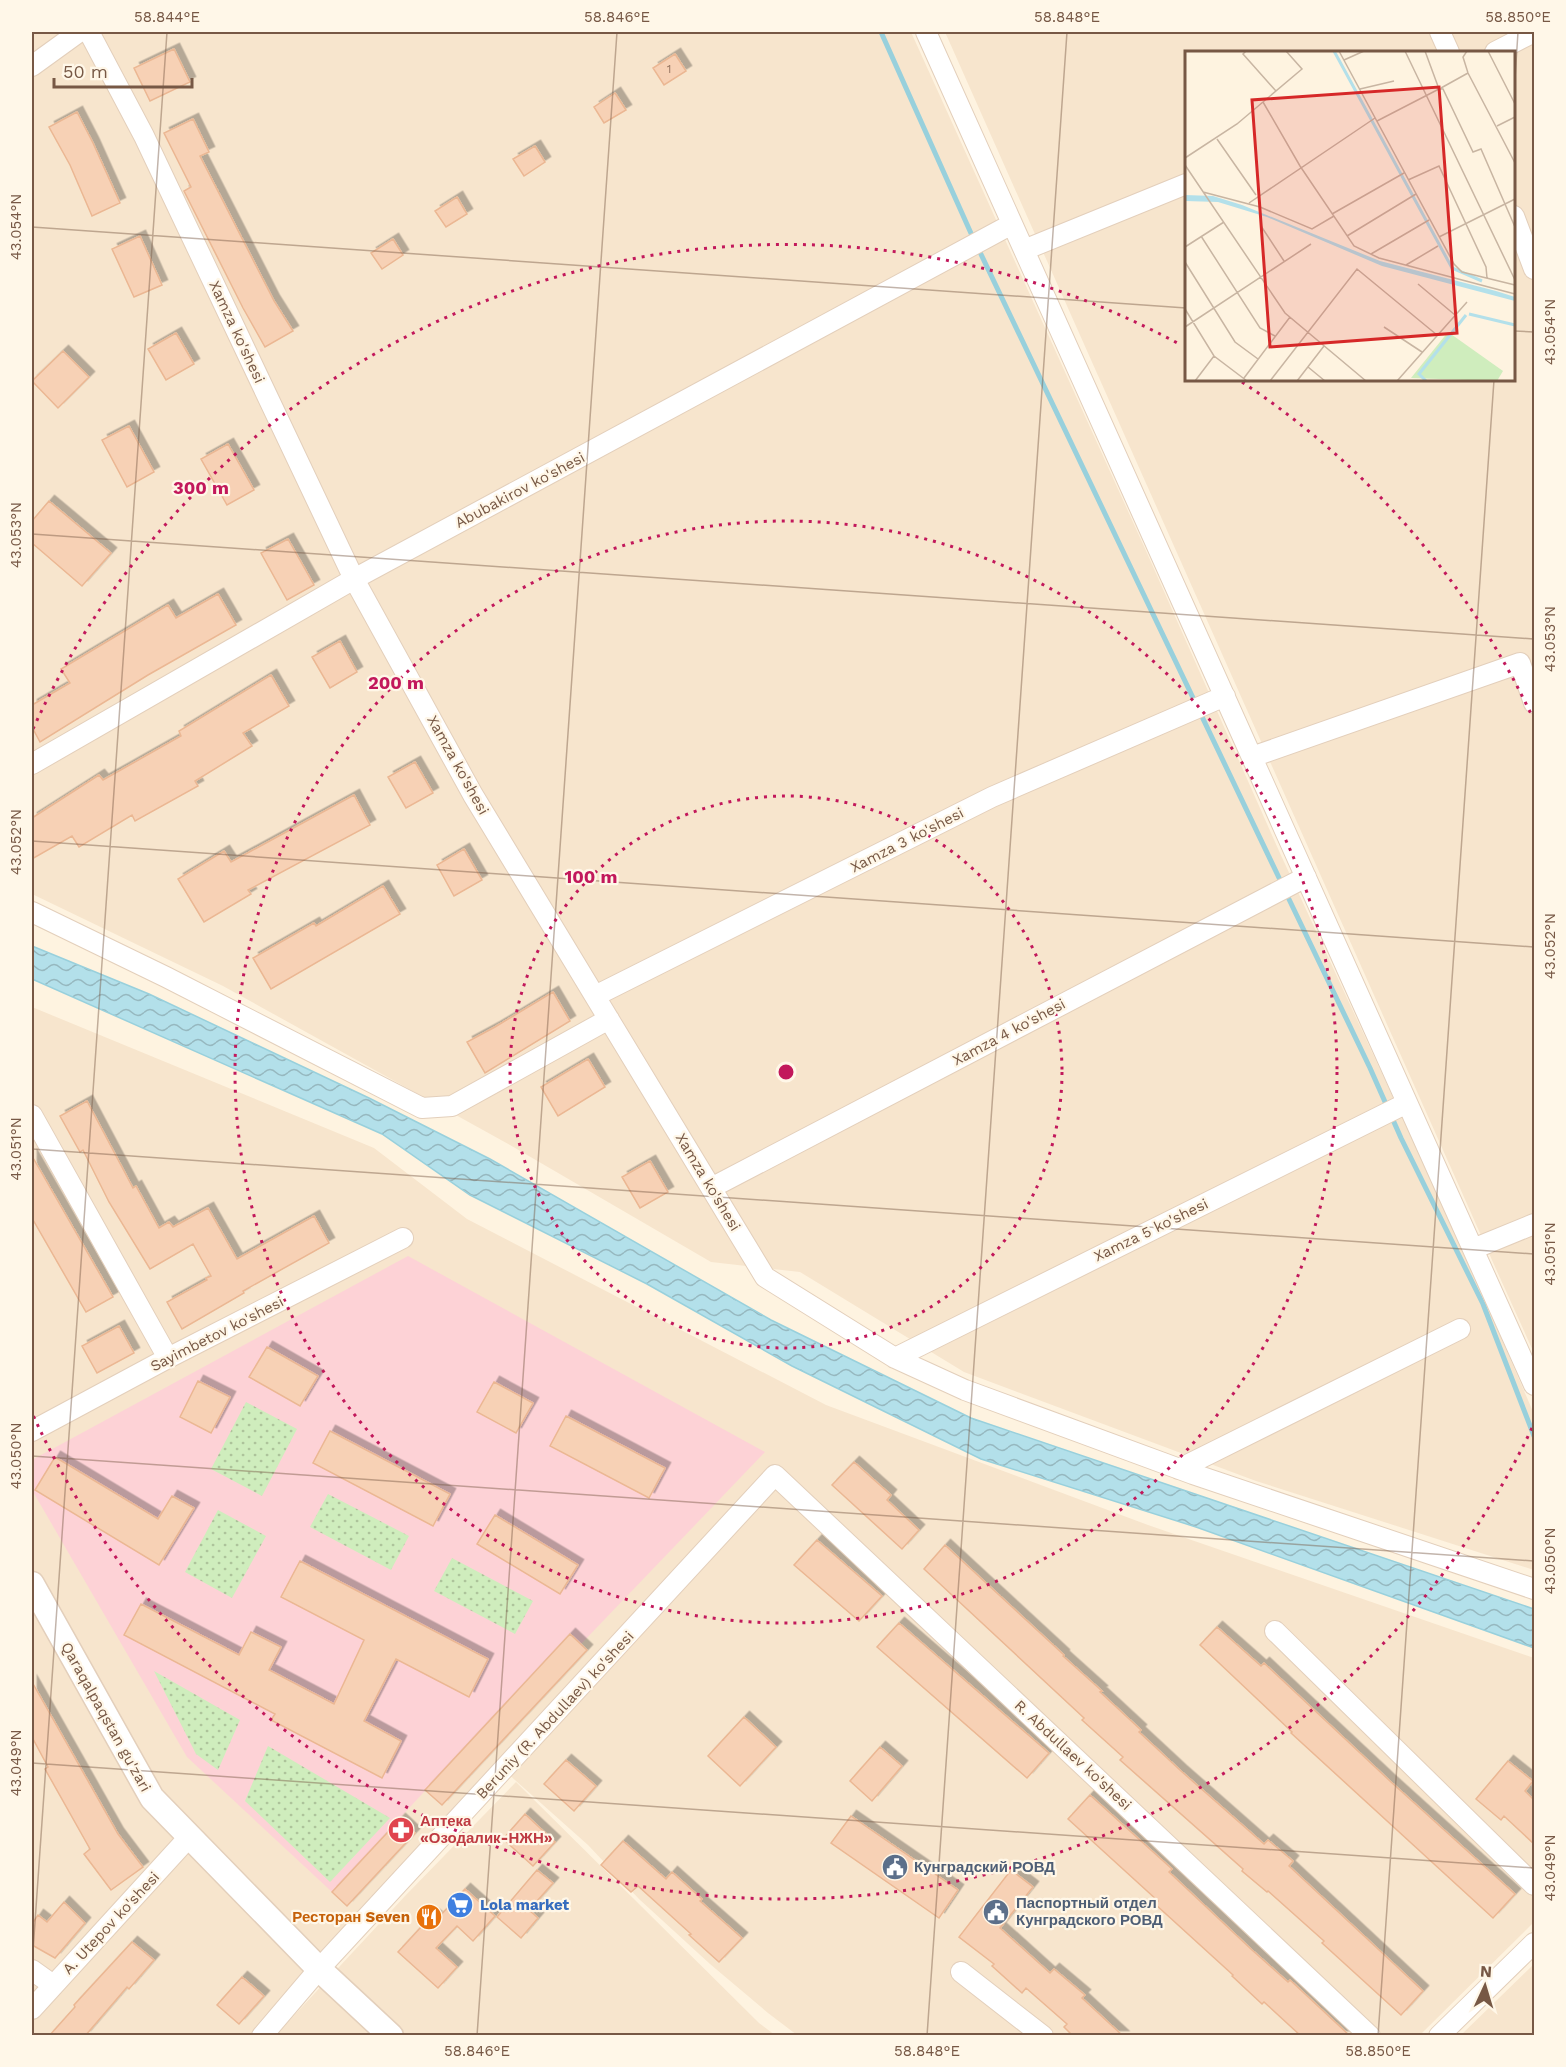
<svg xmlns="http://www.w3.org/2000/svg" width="1566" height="2067" viewBox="0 0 1566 2067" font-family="'Work Sans',sans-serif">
<defs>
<pattern id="grass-dots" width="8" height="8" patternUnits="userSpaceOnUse" patternTransform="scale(1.5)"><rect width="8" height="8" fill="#cfedbd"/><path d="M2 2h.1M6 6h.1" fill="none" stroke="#adc39b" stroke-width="1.8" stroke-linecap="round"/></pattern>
<pattern id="water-waves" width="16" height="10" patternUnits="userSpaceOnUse" patternTransform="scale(1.5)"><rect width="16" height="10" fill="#b3e0ea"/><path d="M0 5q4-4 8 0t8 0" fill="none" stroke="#96b8bf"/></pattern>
<filter id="shadow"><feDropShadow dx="5.5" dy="-5.5" stdDeviation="0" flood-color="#0004"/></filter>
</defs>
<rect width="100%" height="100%" fill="#fef3e0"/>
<path fill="#f7e5cd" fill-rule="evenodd" d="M32,32H911L1147,553L1279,851L1458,1238L1534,1414V1570L1256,1481L964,1372L800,1272L711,1262L510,1145L223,986L32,894Z
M945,32H1534V1353L1496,1269ZM1186,52H1514V380H1186Z
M32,1007L374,1148L467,1219L826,1405L1148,1525L1534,1658V1922L1420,2035H797L768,2013L710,1964L639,1899L588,1845L497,1764L346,1928L251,2035H32Z
M516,1782L759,2023L775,2035L275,2036L405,1896Z
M1534,1964V2035H1461Z"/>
<path fill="#fdd2d6" d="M408,1256L765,1452L581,1644L569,1634L332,1892L187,1757L32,1490V1460Z"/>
<path fill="url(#grass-dots)" d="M246,1402L297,1429L262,1496L211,1469Z
M328,1494L409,1536L391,1570L310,1527Z
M218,1510L266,1536L232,1598L185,1572Z
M452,1558L533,1601L515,1634L434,1591Z
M154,1671L240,1720L218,1770L196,1754Z
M268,1746L390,1818L330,1882L245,1801Z"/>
<path fill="url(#water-waves)" stroke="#98d0dc" stroke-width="1.5" d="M32,946L149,994L369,1098L490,1159L771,1320L971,1418L1534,1609V1648L1196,1527L981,1459L792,1366L647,1284L470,1195L382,1134L32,979Z"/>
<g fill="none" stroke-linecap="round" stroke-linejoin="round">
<path stroke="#98d0dc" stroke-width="5" d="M881,32L974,240
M978,248L1282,884
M1286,893L1370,1068L1401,1138L1483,1304L1534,1436"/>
</g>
<path fill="#f7d1b5" stroke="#ebb793" stroke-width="1.5" filter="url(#shadow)" d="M174,49L190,82L150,101L134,68Z
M675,54L686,71L664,85L653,68Z
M615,93L626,110L604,123L594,107Z
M77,112L93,143L120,203L92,216L70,165L49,127Z
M193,119L209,152L200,156L274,301L293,331L265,347L243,308L184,191L191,187L164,133Z
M535,146L545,162L524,176L513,159Z
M457,197L467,214L446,227L435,211Z
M140,236L162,285L134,297L112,249Z
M393,239L403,255L382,269L371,253Z
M176,333L194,364L166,380L148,349Z
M63,351L89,377L58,408L32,381Z
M129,426L154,472L127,487L102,440Z
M228,444L254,490L227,505L201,459Z
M49,501L111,553L82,586L32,543V521Z
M288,539L314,585L287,600L261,553Z
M218,594L236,625L148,675L40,742L32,727V705L70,683L61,669L168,605L176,618Z
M340,641L357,672L330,688L312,657Z
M271,675L289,706L243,733L252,746L195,781L198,786L135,821L132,815L79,847L72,836L32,859V818L99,775L103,780L181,736L179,731Z
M415,762L433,793L406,808L388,777Z
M354,795L370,825L248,890L251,894L204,922L178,879L224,851L231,862Z
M464,849L482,880L454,896L437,865Z
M383,886L400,914L271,989L253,958L314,923L316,926Z
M553,992L570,1021L485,1073L467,1042L495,1027Z
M588,1059L605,1087L558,1116L541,1087Z
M87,1101L133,1188L136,1186L159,1228L169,1222L173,1227L208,1208L237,1259L314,1216L329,1243L243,1291L244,1293L182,1329L167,1302L207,1280L206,1278L211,1276L193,1244L150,1269L109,1202L83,1150L80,1152L60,1116Z
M32,1156L113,1297L86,1312L32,1218Z
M650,1161L668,1192L640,1208L622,1177Z
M119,1326L134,1353L97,1373L82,1346Z
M267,1347L318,1376L300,1406L249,1377Z
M198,1381L230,1397L211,1433L180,1417Z
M494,1382L533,1403L516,1433L477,1412Z
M566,1416L665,1468L649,1498L550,1446Z
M330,1431L450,1494L433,1526L313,1463Z
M55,1457L158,1519L172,1496L194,1508L159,1565L35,1490Z
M854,1462L891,1495L887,1500L919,1530L902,1549L832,1485Z
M495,1515L578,1565L560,1594L477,1544Z
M817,1540L882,1596L859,1621L794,1565Z
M945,1545L1064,1655L1063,1656L1102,1691L1100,1692L1141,1730L1139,1732L1181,1771L1264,1844L1268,1840L1293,1861L1289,1866L1423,1991L1401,2015L1322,1943L1324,1941L1268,1891L1267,1892L1242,1871L1243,1869L1120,1760L1123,1757L1082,1720L1084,1718L924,1569Z
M300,1561L488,1659L469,1697L396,1659L364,1721L401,1741L382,1778L271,1720L275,1714L124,1635L141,1604L239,1655L251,1632L281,1647L269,1670L334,1704L364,1640L281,1597Z
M899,1623L1049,1753L1027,1778L877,1647Z
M1217,1627L1261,1666L1264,1663L1391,1782L1515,1894L1493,1918L1291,1733L1292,1732L1200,1645Z
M570,1634L587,1650L442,1805L425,1790Z
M32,1682L118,1834L143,1867L111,1890L84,1854L90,1849L45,1769L48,1767L32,1737Z
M744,1717L776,1747L740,1786L708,1756Z
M880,1747L902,1766L872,1801L850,1781Z
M566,1760L596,1786L574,1811L544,1784Z
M1508,1761L1533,1781L1525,1791L1534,1800V1844L1504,1816L1501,1820L1476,1799Z
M1090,1795L1172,1869L1169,1872L1252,1950L1288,1982L1290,1980L1350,2036H1301L1264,2002L1262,2004L1232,1976L1233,1975L1155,1904L1158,1901L1068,1819Z
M525,1814L555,1842L533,1866L503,1839Z
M851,1816L958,1890L939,1918L831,1843Z
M400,1819L415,1833L347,1906L332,1892Z
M623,1841L666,1879L672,1872L702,1899L700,1901L742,1938L719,1962L689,1935L691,1934L638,1886L631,1892L601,1865Z
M537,1870L553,1883L529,1910L538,1918L521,1938L497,1917Z
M1011,1870L1033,1887L1000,1928L1050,1973L1054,1969L1085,1995L1082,1998L1123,2036H1073L1064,2027L1067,2024L1026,1988L1022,1993L992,1966L994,1964L959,1937Z
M465,1889L495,1916L473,1941L457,1926L436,1948L457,1967L438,1988L398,1952L433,1914L438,1918Z
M64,1902L85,1923L55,1958L32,1945V1924L38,1915L47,1922Z
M132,1942L154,1960L129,1989L127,1987L85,2036H49L75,2007L74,2005Z
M242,1977L264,1996L239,2024L217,2005Z"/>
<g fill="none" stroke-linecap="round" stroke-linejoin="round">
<defs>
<path id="minor" d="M89,32L144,136L354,579L473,795L765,1277L895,1358L965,1390L1193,1474L1534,1589
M926,32L1534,1385
M1440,32L1449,52
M1495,52L1534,32
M32,66L79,32
M1514,216L1534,269
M1024,250L1186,184
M1252,757L1520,663L1534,703
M32,764L354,579L1012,224
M32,912L166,977L422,1108L452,1106L609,1019
M595,996L992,797L1225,696
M32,1115L168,1358
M711,1188L1306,877
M1473,1249L1534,1224
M895,1358L1407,1103
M32,1431L168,1358L403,1238
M1179,1469L1460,1329
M1275,1631L1534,1885
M32,1970L53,1985
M961,1972L1043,2036
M32,2009L190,1836
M262,2036L319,1969L775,1475L1370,2036
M1439,2036L1534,1943"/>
<path id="tertiary" d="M32,1584L152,1798L319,1969L391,2036"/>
</defs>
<use href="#minor" stroke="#e3cfbb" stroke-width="22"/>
<use href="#tertiary" stroke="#e3cfbb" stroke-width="27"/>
<use href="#minor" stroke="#fff" stroke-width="20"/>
<use href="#tertiary" stroke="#fff" stroke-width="24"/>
</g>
<path fill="none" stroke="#775845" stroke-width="1.5" stroke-opacity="0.45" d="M1514,94L1518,32M32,227L1186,308M1514,331L1534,332M32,534L1534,639M32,841L1534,947M32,1149L1534,1254M32,1456L1534,1561M32,1763L1534,1868M32,1965L167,32M477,2036L617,32M927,2036L1067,32M1378,2036L1494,380"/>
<g fill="none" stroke="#c2185b" stroke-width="3" stroke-dasharray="3 6">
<circle cx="786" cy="1072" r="276"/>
<circle cx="786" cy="1072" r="551"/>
<path d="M1532 1428A827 827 0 0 1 33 1415M33 729A827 827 0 0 1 1181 345M1242 382A827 827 0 0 1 1532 716"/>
</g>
<defs>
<symbol id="pharmacy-disc" viewBox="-11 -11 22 22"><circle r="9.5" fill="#e0444e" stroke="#fff7e8"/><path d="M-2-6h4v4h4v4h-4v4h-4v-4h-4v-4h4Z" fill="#fff"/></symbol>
<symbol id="civic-disc" viewBox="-11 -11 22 22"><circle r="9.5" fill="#5c6f8a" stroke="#fff7e8"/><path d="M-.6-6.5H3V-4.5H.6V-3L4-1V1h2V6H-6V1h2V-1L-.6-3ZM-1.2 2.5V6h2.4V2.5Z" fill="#fff"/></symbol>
<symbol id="supermarket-disc" viewBox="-11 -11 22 22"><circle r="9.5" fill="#3f7fe0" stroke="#fff7e8"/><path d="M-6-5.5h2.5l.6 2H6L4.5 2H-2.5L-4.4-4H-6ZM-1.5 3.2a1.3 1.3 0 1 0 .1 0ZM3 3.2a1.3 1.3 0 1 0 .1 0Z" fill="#fff"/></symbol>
<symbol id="restaurant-disc" viewBox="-11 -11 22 22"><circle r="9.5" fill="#e8710a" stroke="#fff7e8"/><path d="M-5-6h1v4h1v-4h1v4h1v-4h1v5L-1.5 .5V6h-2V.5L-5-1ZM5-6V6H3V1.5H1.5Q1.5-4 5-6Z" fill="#fff"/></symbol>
</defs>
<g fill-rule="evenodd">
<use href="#pharmacy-disc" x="386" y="1815" width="30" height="30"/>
<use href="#civic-disc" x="880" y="1852" width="30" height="30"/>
<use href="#supermarket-disc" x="445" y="1890" width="30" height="30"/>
<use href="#civic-disc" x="981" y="1897" width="30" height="30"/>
<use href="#restaurant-disc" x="414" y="1902" width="30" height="30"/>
</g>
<g text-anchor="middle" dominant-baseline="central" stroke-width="4.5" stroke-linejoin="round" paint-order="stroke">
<g font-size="12" fill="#977661">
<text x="669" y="69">1</text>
</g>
<g font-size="15" fill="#775845" stroke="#fff7e8">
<text transform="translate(237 332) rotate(65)">Xamza ko'shesi</text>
<text transform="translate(520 490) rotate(-28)">Abubakirov ko'shesi</text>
<text transform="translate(458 765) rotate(61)">Xamza ko'shesi</text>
<text transform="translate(907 840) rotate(-27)">Xamza 3 ko'shesi</text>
<text transform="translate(1009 1032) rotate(-28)">Xamza 4 ko'shesi</text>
<text transform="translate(708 1182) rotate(59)">Xamza ko'shesi</text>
<text transform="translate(1151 1230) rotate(-26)">Xamza 5 ko'shesi</text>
<text transform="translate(217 1334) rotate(-27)">Sayimbetov ko'shesi</text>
<text transform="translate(555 1715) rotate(-47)">Beruniy (R. Abdullaev) ko'shesi</text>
<text transform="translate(106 1717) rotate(61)">Qaraqalpaqstan gu'zari</text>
<text transform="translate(1073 1755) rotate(43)">R. Abdullaev ko'shesi</text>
<text transform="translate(111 1923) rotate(-47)">A. Utepov ko'shesi</text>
</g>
<g font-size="15" font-weight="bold" fill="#be3a42" stroke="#fff7e8" text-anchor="start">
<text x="420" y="1821">Аптека<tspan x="420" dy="17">«Озодалик-НЖН»</tspan></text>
</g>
<g font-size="15" font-weight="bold" fill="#4e5e75" stroke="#fff7e8" text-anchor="start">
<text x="914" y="1867">Кунградский РОВД</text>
<text x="1016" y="1903">Паспортный отдел<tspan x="1016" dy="17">Кунградского РОВД</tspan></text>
</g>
<g font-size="15" font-weight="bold" fill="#366cbe" stroke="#fff7e8" text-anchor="start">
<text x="480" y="1905">Lola market</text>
</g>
<g font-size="15" font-weight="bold" fill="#c56008" stroke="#fff7e8" text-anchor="end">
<text x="410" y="1917">Ресторан Seven</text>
</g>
</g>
<g transform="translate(1185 51)">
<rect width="330" height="330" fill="#fef3e0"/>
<path d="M263,281L318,320L312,330L226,327Z" fill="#cfedbd"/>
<path d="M0,144L28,145L57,154L195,210L311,240L330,246V250L197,215L82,166L33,151L0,150Z" fill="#b3e0ea"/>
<path fill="none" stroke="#b3e0ea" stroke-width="3" d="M149,0L267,217L297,230M284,263L330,274M241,330L234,323L281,264"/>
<path fill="none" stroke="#c8b5a2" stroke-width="1.5" d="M61,0L58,3L91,40M154,0L269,213L277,221L330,234M220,0L330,229M240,0L254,38H258L288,101L296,98L330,176M282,0L278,6L283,22L330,112M303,0L330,53M159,9L179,0M256,37L283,22M175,38L209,30M78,51L115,115L169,195L194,207L330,243M192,70L254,38M312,75L330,66M32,88L71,144M0,107L52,73L117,18L101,0M0,114L100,262L181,330M223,129L254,115L301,216L302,227M18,141L75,156L127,178L149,165M64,152L190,67M147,163L219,122M76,175L99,210M16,185L75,277L90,285M162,185L231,143M254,186L330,148M0,196L39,171M186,203L244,169M0,211L50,291L73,308M221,214L253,195M233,233L270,264M0,258L29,305L62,330M0,276L126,193M199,276L237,301M123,316L140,330M59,327L105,266M10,330L29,305M85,330L172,218L252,284M112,330L139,295M212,330L282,251"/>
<path fill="#d62828" fill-opacity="0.15" stroke="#d62828" stroke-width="3" d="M254,36L272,282L85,296L67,49Z"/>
<rect width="330" height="330" fill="none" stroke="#775845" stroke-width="3"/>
</g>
<circle cx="786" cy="1072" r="9" fill="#c2185b" stroke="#fff7e8" stroke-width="3"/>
<g font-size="18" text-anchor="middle" font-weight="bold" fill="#c2185b" stroke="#fff7e8" stroke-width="4.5" stroke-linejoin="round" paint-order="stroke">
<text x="201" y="494">300 m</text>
<text x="396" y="689">200 m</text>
<text x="591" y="883">100 m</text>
</g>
<rect width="1566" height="2067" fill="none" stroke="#fff7e8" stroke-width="66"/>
<g transform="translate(1485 1986) rotate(4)" stroke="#fff7e8" stroke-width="4.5" paint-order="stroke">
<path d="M0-4.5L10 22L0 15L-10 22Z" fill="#775845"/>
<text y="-9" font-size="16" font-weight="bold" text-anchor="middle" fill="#775845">N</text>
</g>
<path d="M54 78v9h138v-9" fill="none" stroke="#775845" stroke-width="3"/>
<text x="63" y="78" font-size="18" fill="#775845" stroke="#fff7e8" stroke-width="4.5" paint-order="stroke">50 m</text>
<rect x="33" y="33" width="1500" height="2001" fill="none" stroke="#775845" stroke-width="2"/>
<g font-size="15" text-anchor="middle" fill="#775845">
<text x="167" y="22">58.844°E</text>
<text x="617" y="22">58.846°E</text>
<text x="1067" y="22">58.848°E</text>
<text x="1518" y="22">58.850°E</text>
<text transform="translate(16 227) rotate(-90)" y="5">43.054°N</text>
<text transform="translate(1550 332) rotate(-90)" y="5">43.054°N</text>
<text transform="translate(16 535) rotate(-90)" y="5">43.053°N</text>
<text transform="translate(1550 639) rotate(-90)" y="5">43.053°N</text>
<text transform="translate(16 842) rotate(-90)" y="5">43.052°N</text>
<text transform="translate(1550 946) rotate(-90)" y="5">43.052°N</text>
<text transform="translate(16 1149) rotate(-90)" y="5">43.051°N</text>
<text transform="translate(1550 1254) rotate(-90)" y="5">43.051°N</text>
<text transform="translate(16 1456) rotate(-90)" y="5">43.050°N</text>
<text transform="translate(1550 1561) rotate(-90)" y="5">43.050°N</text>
<text transform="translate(16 1763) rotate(-90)" y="5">43.049°N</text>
<text transform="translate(1550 1868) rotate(-90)" y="5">43.049°N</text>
<text x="477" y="2056">58.846°E</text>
<text x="927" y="2056">58.848°E</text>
<text x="1378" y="2056">58.850°E</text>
</g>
</svg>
